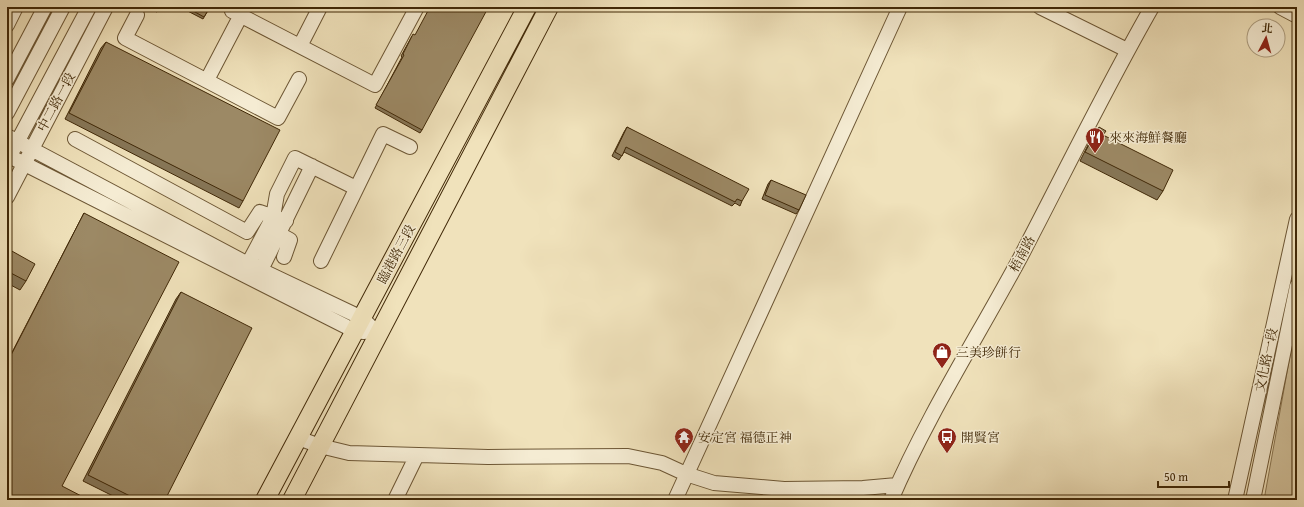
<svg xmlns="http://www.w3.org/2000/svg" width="1304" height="507" viewBox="0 0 1304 507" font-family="'Gentium Book Plus','Noto Serif TC',serif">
<rect width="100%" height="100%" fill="#f0e2bb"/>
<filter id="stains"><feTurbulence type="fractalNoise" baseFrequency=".005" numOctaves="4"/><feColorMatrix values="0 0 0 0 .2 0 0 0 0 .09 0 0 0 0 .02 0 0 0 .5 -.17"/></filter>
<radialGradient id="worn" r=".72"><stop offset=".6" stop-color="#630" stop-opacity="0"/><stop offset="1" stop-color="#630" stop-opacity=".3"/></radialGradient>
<path fill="#d2c29c" stroke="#897552" d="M1297,317V500H1264Z"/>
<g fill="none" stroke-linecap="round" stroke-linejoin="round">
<defs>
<path id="minor" d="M234,7L232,11L375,85L417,7
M1040,7L1127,50
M1280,7L1297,16
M137,15L125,38L278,118L299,79
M7,25L16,7
M300,46L320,7
M7,79L45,7
M207,80L241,15
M7,113L63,7
M7,136L248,264L362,318L378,334
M75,139L247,232L260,212L286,221
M13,150L89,7
M7,155L355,331L364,332
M7,197L106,7
M279,234L290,240L284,257
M321,261L383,134L410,147
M248,264L273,217L277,194L295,158L356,188
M261,270L312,166
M298,438L320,446L349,453L488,457L628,456L662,463L686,474L714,483L784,489L863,488L897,485
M395,500L417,455
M675,500L900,7
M891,500C927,416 977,338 1020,258C1064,174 1105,89 1152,7
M1235,500L1297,219
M1253,500L1297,286"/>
<path id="major" d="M265,500L527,7
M292,500L549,7"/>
</defs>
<use href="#minor" stroke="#6c5634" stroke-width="16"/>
<use href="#major" stroke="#402807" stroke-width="20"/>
<use href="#minor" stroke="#f5ecd3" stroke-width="14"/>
<use href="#major" stroke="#f0e2bb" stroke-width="18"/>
</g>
<path fill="#867657" stroke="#402807" d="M146,7H160L157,12Z
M180,7H210L203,19Z
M412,36L422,130L420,133L375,108L402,57L401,56Z
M106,42L243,201L239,208L65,119L101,48Z
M627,127L742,201L740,206L735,203L732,206L624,152L619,160L612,156L624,132Z
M1099,127L1103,135L1163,191L1157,200L1080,161L1093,135Z
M771,180L799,210L796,214L762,199L768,184Z
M84,213L7,500V362Z
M10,250L26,281L20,290L7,283V254Z
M181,292L165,500H121L83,481L176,299Z"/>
<path fill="#9c8965" stroke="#402807" d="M152,7H160L158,10Z
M186,7H210L204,17Z
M430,7H486L488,8L422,130L376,105L404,55L403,54L413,34L415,35Z
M106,42L280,130L243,201L69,113Z
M627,127L749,189L742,201L737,199L735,202L626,147L622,156L615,152Z
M1099,127L1106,131L1103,135L1173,170L1163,191L1085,152Z
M771,180L806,195L799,210L765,195Z
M84,213L179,262L62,486L89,500H7V363Z
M10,250L35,264L26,281L7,271V255Z
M181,292L252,328L165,500H138L88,475Z"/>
<defs>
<symbol id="restaurant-pin" viewBox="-11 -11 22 30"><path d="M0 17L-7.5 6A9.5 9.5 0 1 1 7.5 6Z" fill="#8f2418" stroke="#f5ecd3"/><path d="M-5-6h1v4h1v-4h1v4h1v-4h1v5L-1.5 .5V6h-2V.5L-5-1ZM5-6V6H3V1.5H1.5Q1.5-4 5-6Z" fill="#fff"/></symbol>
<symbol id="shop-pin" viewBox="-11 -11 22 30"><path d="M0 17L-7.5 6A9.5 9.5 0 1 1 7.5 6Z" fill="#8f2418" stroke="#f5ecd3"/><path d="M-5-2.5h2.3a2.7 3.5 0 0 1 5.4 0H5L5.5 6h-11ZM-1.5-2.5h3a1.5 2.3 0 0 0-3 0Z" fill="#fff"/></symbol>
<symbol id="temple-pin" viewBox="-11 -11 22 30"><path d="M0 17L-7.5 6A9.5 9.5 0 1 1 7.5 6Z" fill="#8f2418" stroke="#f5ecd3"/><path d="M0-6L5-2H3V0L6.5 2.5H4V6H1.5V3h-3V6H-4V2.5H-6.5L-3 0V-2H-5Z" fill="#fff"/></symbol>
<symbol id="bus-pin" viewBox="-11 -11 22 30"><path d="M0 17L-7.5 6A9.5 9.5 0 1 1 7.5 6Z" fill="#8f2418" stroke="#f5ecd3"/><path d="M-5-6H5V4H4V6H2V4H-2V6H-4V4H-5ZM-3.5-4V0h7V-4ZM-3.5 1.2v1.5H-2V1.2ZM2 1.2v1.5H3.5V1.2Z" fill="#fff"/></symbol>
</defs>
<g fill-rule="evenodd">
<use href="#restaurant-pin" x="1084" y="126" width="22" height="30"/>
<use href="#shop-pin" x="931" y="341" width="22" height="30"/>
<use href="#temple-pin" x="673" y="426" width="22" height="30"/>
<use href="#bus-pin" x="936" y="426" width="22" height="30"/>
</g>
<g text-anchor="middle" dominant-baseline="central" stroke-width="3" stroke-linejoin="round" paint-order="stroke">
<g font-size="13" fill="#402807" stroke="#f5ecd3">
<text transform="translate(56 102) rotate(-62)">中二路一段</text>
<text transform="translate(396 254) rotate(-62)">臨港路三段</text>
<text transform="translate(1022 254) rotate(-62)">梧南路</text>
<text transform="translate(1266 360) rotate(-78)">文化路一段</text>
</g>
<g font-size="13" fill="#402807" stroke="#f5ecd3" text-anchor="start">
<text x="1109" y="137">來來海鮮餐廳</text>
<text x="956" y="352">三美珍餅行</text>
<text x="698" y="437">安定宮 福德正神</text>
<text x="961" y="437">開賢宮</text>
</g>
</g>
<rect width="1304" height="507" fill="none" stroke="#f0e2bb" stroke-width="24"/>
<rect x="8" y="8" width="1288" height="491" fill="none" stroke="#402807" stroke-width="2"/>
<rect x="12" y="12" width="1280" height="483" fill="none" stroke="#402807"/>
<g transform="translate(1266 38) rotate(6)"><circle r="19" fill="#f5ecd3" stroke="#ad9e81"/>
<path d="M0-3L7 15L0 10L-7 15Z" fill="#8f2418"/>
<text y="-6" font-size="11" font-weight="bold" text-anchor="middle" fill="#402807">北</text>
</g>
<path d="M1158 481v6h71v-6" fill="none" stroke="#402807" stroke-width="2"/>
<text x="1164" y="481" font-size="12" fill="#402807" stroke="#f5ecd3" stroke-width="3" paint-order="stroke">50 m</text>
<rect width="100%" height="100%" filter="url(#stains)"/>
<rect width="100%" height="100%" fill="url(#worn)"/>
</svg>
